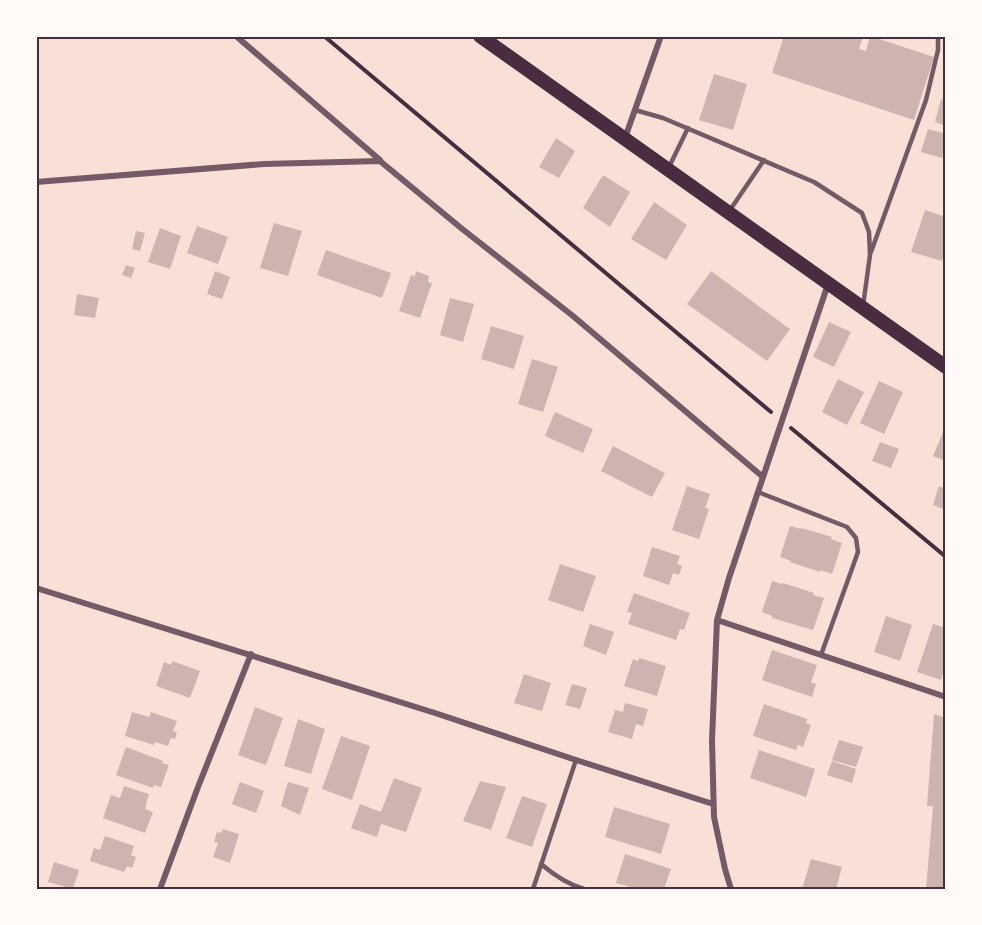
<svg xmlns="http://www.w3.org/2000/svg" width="982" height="925" viewBox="0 0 982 925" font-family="Montserrat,sans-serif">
<rect width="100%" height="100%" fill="#f7e1d7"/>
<path fill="#ccb4b1" d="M784,36H863L859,49L866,51L870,36L934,57L914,120L772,73Z
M714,74L747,84L733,130L699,120Z
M941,99L946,101V126L935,122Z
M928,129L946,134V143L942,158L921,152Z
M556,138L575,151L559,178L539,167Z
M603,175L630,192L610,227L583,208Z
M654,202L687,225L666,260L631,239Z
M925,210L946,217V246L942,261L911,252Z
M274,223L302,231L288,276L260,268Z
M197,226L228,237L218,264L187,253Z
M160,228L181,236L170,269L148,262Z
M136,231L145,233L140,251L132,249Z
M326,250L391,273L382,298L317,275Z
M126,265L135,268L131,278L122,275Z
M215,271L230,277L222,299L207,294Z
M416,271L429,276L428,282L432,283L420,318L399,311L411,275L415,276Z
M711,271L790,329L767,361L687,304Z
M77,294L99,298L95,318L74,315Z
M450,298L474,304L463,342L440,335Z
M829,322L851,332L834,367L813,357Z
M491,326L524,336L514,369L481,359Z
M532,359L558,367L543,412L518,404Z
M838,379L864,392L847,425L822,412Z
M879,381L903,392L884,434L860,423Z
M555,412L593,429L583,453L545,436Z
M946,425V461L933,456Z
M880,442L899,449L891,468L872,461Z
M613,446L665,473L652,497L601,471Z
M687,486L710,494L705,508L709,509L699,539L672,530Z
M939,486L946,489V510L933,505Z
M790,526L801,529V528L832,537L831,539L842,543L832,574L821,570L820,572L790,562L791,561L780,557Z
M652,547L680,556L677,564L682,566L679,575L673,573L669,585L643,576Z
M560,564L596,576L583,612L548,600Z
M772,581L782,584L783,583L814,593L813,595L824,598L813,630L772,618V616L762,612Z
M634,593L690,613L684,630L680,629L676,640L628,624L632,613L627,612Z
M886,616L912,625L900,661L874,652Z
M590,624L614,632L606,655L583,646Z
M933,624L946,628V639L944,645H946V664L941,680L917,672Z
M772,650L817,665L811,682L816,684L812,697L762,680Z
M639,658L666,666L657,696L624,686L633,659L638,661Z
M172,661L200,671L190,698L156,686L164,662L171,665Z
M524,674L551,683L542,711L514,703Z
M572,684L587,688L580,709L565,705Z
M625,703L648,709L643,726L636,724L632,739L608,732L615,710L623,712Z
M764,704L807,719L806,723L811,725L803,747L798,745L796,750L753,736Z
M255,707L283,718L266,765L238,755Z
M132,712L149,717L151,712L177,721L173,731L177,732L175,739L171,738L168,746L155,742L154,745L125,736Z
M934,714L946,718V888L936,887V889H926L933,806H927Z
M298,719L325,729L311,774L284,766Z
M341,736L370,746L352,800L322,789Z
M839,740L863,747L856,767L832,760Z
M126,747L163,761L162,763L169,765L161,787L154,785L153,788L116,775Z
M759,750L815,769L806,797L750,778Z
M832,761L856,769L852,783L827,775Z
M394,778L422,788L406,832L381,824L377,837L351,828L360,804L381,812Z
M480,781L506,787L491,830L463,821Z
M240,782L264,791L256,813L232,804Z
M288,782L309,788L300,815L281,806Z
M124,786L149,794L146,803H147L145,809L153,812L145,833L103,818L111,795L120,798Z
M522,796L547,804L532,847L506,838Z
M614,807L670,824L661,854L605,837Z
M223,829L239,834L230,863L213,857L218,843L214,842L217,832L221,833Z
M105,836L134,846L131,855L136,857L132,868L127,866L124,872L90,861L94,848L100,850Z
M625,854L671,869L664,889H638L616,883Z
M811,859L842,867L836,889H802Z
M54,862L79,870L73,889L48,882Z"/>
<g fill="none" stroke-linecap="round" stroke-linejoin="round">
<path stroke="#4a2c40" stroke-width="4" d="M324,36L771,412
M791,428L946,557"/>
<path stroke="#755966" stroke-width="4.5" d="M635,110L663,118L814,182L862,213L869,232L870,255L863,306
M669,167L688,128
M730,210L764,160
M871,252L926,100L938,50V36
M758,492L847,527L856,538L858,552L821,655
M541,864C555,876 567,884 584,889
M533,889L576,760"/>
<path stroke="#755966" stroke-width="6" d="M236,36L380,160
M625,138L661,36
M36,182L264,164L380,161L461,228L573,316L763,477
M36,588L435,713L576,760L713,804
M717,620L946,697
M160,889L198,787L251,654
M731,889L725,869L714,817L712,740L717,620L729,578L828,284"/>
<path stroke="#4a2c40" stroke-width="14" d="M480,36L946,367"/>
</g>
<rect width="982" height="925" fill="none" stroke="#fffaf5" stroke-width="75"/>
<rect x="38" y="38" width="906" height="850" fill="none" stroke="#4a2c40" stroke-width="2"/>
</svg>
